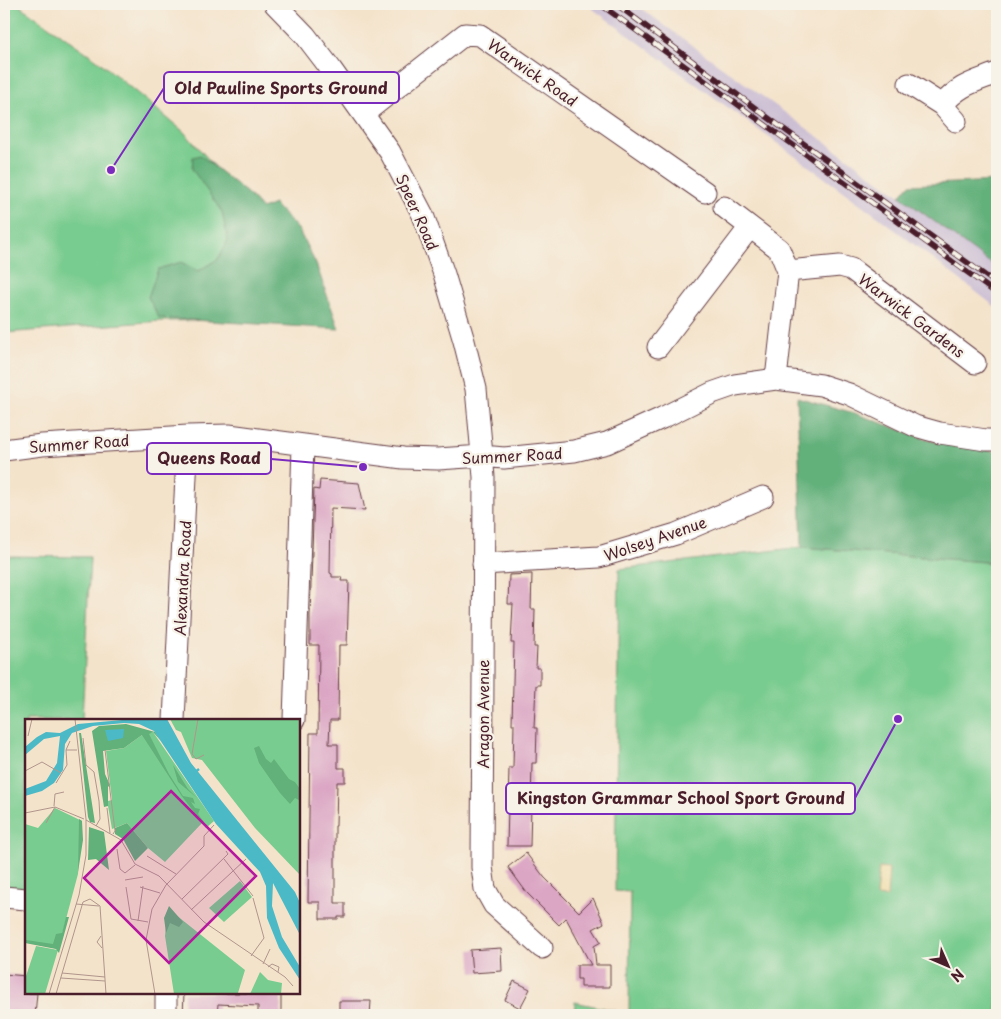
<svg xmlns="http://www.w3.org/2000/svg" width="1001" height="1019" viewBox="0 0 1001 1019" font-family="'Playpen Sans',sans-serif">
<rect width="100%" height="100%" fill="#f7f3e8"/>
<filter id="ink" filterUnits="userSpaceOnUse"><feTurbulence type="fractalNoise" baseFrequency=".02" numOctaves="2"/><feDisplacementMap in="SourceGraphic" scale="10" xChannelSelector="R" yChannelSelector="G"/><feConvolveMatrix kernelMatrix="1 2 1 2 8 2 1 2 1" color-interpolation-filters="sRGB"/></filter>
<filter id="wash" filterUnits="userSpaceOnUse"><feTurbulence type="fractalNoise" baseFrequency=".0096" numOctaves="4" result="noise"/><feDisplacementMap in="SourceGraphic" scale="20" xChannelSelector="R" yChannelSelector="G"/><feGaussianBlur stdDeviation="1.12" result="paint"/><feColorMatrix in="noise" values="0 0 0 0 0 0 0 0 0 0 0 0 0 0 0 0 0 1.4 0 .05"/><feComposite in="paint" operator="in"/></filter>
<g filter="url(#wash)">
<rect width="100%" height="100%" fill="#f4e3cb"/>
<path fill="#ccbfd4" d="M586,4H635L900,196L997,268V308L877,216Z"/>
<path fill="#79cc8f" stroke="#62765d" d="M4,4H17L96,59L184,132L235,189L243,320L161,321L4,333Z
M802,547L997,563V1015H629L630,892L615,891L619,569Z
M4,556L90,557L82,720H26V890L4,887Z
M575,1002L616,1011L622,1015H574Z"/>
<path fill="#62b07a" stroke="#566852" d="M200,155L248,194L262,209L274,204L298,229L316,264L339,329L159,318L148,297L158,269L181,262L198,271L218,259L228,240L222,212L192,169L193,157Z
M997,181V268L900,196L909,185Z
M797,397L854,413L931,441L997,452V563L802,547Z"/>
<path fill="#eeda9e" stroke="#9c7c64" d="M879,868L889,869L887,897L876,896Z"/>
<g id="blocks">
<path fill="#dba6c4" d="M320,480L359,483L365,510L331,508L330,573L332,574V577H342L341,581H349L347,645H339L338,720H330L329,744H338V768H345V782H337L336,826H335V903H345V917H338V919H320V902H308L310,733H318L319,645H310V615L314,489L319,490Z
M532,574L531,609H535L534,647H537L536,668H540V685H536L534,728H537L536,763H532L530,846H507L509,768H513L514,724H512L514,643H511L513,604H508L509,575Z
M526,853L544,877L579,912L593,898L604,923L593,929L601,942L594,946L596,965H610V987H581V979H577V965H591L566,918L559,925L527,893L508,867Z
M501,948L502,971L472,973L470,950Z
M4,974L26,976V993H37L35,1015H4Z
M514,981L530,989L520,1008L505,1000Z
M184,993H281V1015H258V1006L218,1004L217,1015H183Z
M339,1001H371L370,1015H339Z"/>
</g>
</g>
<g filter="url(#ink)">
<use href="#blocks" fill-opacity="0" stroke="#643c43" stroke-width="1"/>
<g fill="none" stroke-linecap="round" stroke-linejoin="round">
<defs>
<path id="minor" d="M275,4L305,35L331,69L390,152L423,215L444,274L464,341L476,389L484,477L482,867L485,889L494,905L542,948
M909,84L942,105L956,121
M942,105C961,84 972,83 997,73
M363,114L465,34L480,35L705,192
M724,207L779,249L788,271
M658,347L750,227
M776,379L788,271L840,266L851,269L975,363
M4,450L42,445L188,436L229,435L403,458L438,459L482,456L504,458L574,451L607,443L662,418L712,393L735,385L776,379L821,385L849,394L915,426L940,433L986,440H997
M483,564L599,557L676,534L763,497
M174,720L188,436
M294,720L303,446
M4,897L26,899
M166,1015V993"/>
</defs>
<use href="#minor" stroke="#643c43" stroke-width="23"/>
<use href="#minor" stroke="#fff" stroke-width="21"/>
<defs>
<path id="rail" d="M600,4L997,294
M616,4L770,119L997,284"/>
</defs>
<use href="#rail" stroke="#4a1f2b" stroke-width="5.5"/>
<use href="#rail" stroke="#f7f3e8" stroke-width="4" stroke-dasharray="11" stroke-linecap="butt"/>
</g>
</g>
<g text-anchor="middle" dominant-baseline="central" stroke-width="4.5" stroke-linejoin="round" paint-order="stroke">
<g font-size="15" fill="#4a1f2b" stroke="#f7f3e8">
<text transform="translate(533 72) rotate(35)">Warwick Road</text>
<text transform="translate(418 212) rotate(66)">Speer Road</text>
<text transform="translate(912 315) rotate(37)">Warwick Gardens</text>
<text transform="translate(79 443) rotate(-4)">Summer Road</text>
<text transform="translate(512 455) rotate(-3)">Summer Road</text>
<text transform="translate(655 538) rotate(-19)">Wolsey Avenue</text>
<text transform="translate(182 578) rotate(-87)">Alexandra Road</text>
<text transform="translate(482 714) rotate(-90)">Aragon Avenue</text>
</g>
</g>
<g transform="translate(25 719)">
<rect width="275" height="275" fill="#f4e3cb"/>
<path d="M145,0H275V156L230,109L177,41L167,39L156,13L151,11ZM128,13L189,102L181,109L177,104L140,143L123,129L102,104L87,110L83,87V82L87,81L81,32L99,29L117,16ZM30,89L57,102L53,155L33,230L0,222V105L13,109ZM215,162L227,178L199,203L184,189ZM151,196L220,251L213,274L149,275L140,217L141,208ZM11,227L33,231L20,275H0V260ZM235,253L243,261L257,264L256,275H225Z" fill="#79cc8f"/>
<path d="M101,5L130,13L136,22L128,13L124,15L144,55L158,77L168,79L170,85L166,83L170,89L175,90L173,95L179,103L178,105L156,76L117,16L99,29L78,32L80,55L85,66L83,68V87L79,88L67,12L74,7ZM54,14H56L70,104L65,103L63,98ZM234,27L241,40L246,44L249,40L264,60L270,63L275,70L274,81L270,79L265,85L255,74L234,44L229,29ZM148,46L163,70L172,79L153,63ZM54,100L57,102L58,121L53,153ZM102,104L123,129L110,142L98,120L90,115V109ZM64,108L79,113L84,151L71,140L63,141ZM144,187L158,203L154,208L145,204L141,214L139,199ZM41,198H44L34,234L31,230L0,224L1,221L28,225L31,215L37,214Z" fill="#62b07a"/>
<path d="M108,0H142L166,44L270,173L275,184V216L248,164L247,187L257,218L275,248V261L254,229L242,199L241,167L235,153L191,105L129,12L114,5L99,4L68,7L47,14L40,25L38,51L29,64L17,72L0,77V70L21,62L32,44L35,17L19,20L0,36V28L12,18L21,13L35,14L53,5ZM99,10L98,19L83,22L80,11Z" fill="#4cbac6"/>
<path fill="none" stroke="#4cbac6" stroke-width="2.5" d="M130,0L159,51L169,54L174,50"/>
<path fill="none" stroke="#b0958b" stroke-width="1" d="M173,0L167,35L171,40L179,36M3,17L7,0M58,19L61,46L69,53L74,82L75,100L71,107M45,22L41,31H52M80,31L90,112L88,115M0,52L17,43L36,54M31,64L42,46L41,31M29,87L30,75L39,73M82,89L85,114M0,94L30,88L59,100M61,101L96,121L110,145L134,157L179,203L260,258L268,267M21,104L30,88M92,130L95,150L100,154L110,146M122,137L151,155M199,140L228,177M100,161L118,158M101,168L106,200L123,203M115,168L135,174M157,180L203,135L201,132M51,185L74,187M166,191L221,140M113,202L118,167M76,217L72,223L77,229M226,237L239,219L228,179M238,245L245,230M243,248L247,245L254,248L253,253M37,254L80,258M36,259L80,262M24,275L54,176L61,136V100L50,0M31,275L58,183L65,180L75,187L81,275M130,275L121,221L127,190L141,166L179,127V117L189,106"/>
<path fill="#b5179e" fill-opacity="0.15" stroke="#b5179e" stroke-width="2.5" d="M146,72L231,157L144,244L59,159Z"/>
<rect width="275" height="275" fill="none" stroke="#4a1f2b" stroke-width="2.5"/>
</g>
<path fill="none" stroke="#7b2cbf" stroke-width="2" d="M111 170L164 88M363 467L271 459M898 719L855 798"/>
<g fill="#7b2cbf" stroke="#f7f3e8" stroke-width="2">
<circle cx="111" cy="170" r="5"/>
<circle cx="363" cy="467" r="5"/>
<circle cx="898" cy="719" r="5"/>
</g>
<g fill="#f7f3e8" stroke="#7b2cbf" stroke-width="2">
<rect x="164" y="72" width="235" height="31" rx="5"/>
<rect x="147" y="443" width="124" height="31" rx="5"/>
<rect x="506" y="783" width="349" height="31" rx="5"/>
</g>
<g font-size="16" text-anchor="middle" font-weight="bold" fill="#4a1f2b">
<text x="281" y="94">Old Pauline Sports Ground</text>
<text x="209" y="464">Queens Road</text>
<text x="681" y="804">Kingston Grammar School Sport Ground</text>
</g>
<rect width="1001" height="1019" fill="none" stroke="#f7f3e8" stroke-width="20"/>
<g transform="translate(948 966) rotate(135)" stroke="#f7f3e8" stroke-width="4" paint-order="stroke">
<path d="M0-4L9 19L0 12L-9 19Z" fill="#4a1f2b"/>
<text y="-8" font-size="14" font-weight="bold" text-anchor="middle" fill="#4a1f2b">N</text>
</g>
</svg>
